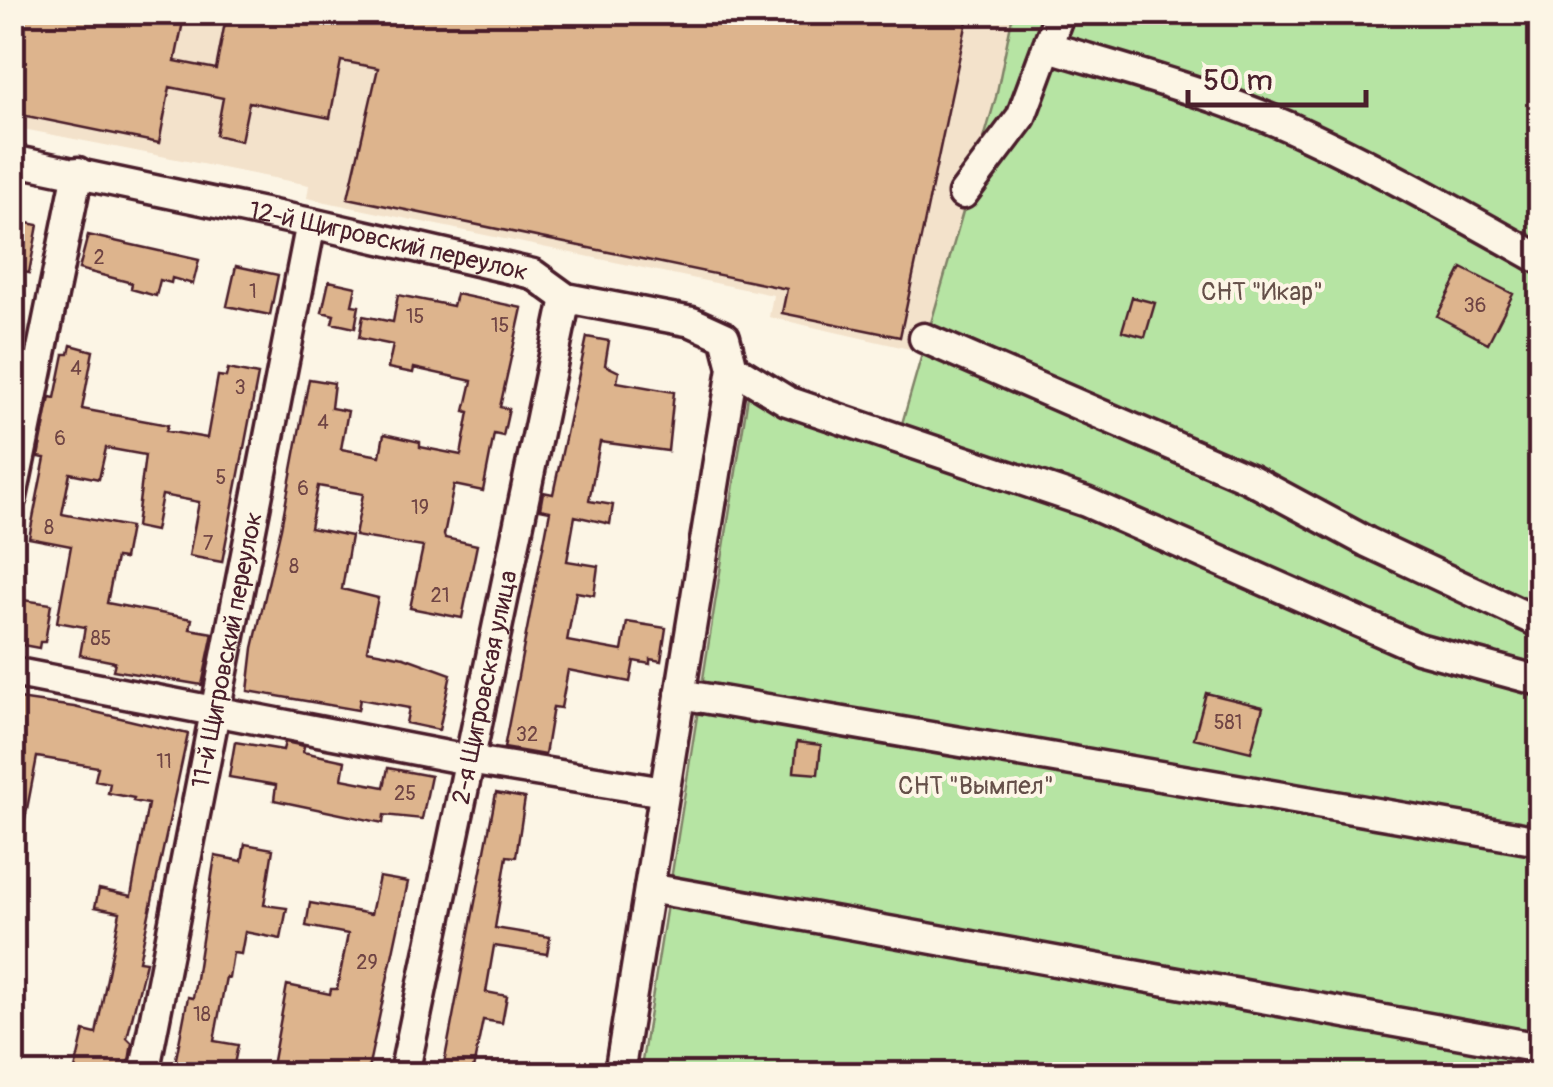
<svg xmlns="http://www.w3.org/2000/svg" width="1553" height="1087" viewBox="0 0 1553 1087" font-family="Pangolin,sans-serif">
<rect width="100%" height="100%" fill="#fcf5e5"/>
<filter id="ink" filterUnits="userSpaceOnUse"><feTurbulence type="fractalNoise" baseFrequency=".01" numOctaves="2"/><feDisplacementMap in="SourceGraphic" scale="20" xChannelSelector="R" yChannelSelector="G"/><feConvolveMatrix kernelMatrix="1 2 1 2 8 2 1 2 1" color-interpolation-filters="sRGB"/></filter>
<g filter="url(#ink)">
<path fill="#f3e2cb" d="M12,13H1013L996,97L923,352L769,317L773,295L307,198L309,185L13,127Z"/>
<path fill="#b6e4a3" stroke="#808267" stroke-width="2.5" d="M1013,13H1540V1074H640L748,396L895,448L996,97Z"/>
<path fill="#ddb48d" stroke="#4a1f2b" stroke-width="2.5" d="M12,12H185L175,61L216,69L227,12H969L900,337L782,313L787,289L348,198L378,68L341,61L330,118L249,102L241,141L216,135L223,98L170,87L159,143L12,113Z
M12,220L38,225L29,273L12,270Z
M88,235L199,260L193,284L172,278L171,283L160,280L156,296L131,289L132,283L79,269Z
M236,266L278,275L270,315L227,306Z
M1462,268L1513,294L1488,343L1437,316Z
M329,281L356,287L352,305L359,306L355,328L332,323L334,315L322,312Z
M456,294L522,308L500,407L509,409L503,436L494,434L483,491L454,485L444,535L445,538L477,545L462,618L410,608L423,547L355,536L363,494L318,486L310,528L351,536L342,589L378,598L367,650L404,657L451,674L439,730L406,723L409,708L360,699L358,710L248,691L253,648L281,528L309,379L334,383L331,408L348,411L341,449L380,456L384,434L420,442V447L461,455L469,412L465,411L472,381L414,368L413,373L388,368L393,345L359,338L363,316L393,322L398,295L453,306Z
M1132,297L1155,303L1145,337L1122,331Z
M587,337L609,341L605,365L619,372L617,382L674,392L668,451L600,442L589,501L613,505L610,524L575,516L567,561L598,566L594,595L576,592L567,641L622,651L627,622L666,628L661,661L650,659V664L634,661L630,682L568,670L561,708L553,707L545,755L504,748L550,511L540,509L543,492L553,494Z
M71,345L93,351L82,409L168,425L166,431L207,438L218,376L226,377L228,369L258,375L222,562L189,556L199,502L162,495L155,531L136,527L145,455L106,448L99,479L70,473L62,514L130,527L124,559L116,558L107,603L192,619L190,629L213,633L202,685L113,670L115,662L80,655L85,627L57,622L71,546L29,538L45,458L38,457L50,397L55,398L64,354H69Z
M16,599L51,604L45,642H40L39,648L12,643Z
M1206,693L1263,707L1251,752L1194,738Z
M12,698L74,707L188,734L139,961L146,962L127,1038L132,1043L127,1074H74L84,1031L96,1034L120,912L95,907L99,889L131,896L148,804L133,801L134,798L108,793L110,783L95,780L98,767L37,757L22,835L12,834Z
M235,742L283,750L285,742L304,746L303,752L345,761L342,779L384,787L388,768L431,776L422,819L384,815L383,823L274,800L276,785L229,777Z
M797,742L821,745L818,774L794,772Z
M496,793L525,798L516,857L507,856L495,928L550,937L547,954L494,946L486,992L507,996L502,1023L483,1020L472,1074H442Z
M245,844L273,849L264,905L287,908L281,939L245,932L241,954L233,953L229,978L226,977L214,1041L238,1045L232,1074H173L188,997L193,998L215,856L242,861Z
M379,877L408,882L367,1074L336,1071L335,1074H307L272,1066L287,985L330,994L331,989H337L348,934L306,926L310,903L371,914Z"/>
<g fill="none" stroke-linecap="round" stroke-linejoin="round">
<defs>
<g id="minor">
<path d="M1049,47C1129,71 1212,93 1289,127C1375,166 1458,213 1540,259"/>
<path id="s1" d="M12,160L311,223L533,274L566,298L692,322L725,337L733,368L619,1074"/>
<path d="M963,194L1021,117L1060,12"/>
<path d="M924,338L1250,479L1367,542L1540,623"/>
<path d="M733,368L787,401L1086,502L1418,648L1540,681"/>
<path d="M12,497L78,172"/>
<path d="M12,672L468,760L664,792"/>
<path d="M680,694L1540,841"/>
<path d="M649,888L1540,1048"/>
<path id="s2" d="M144,1074L311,223"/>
<path id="s3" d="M404,1074L566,298"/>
</g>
</defs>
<use href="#minor" stroke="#4a1f2b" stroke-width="35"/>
<use href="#minor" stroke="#fcf5e5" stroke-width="28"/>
</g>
</g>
<g text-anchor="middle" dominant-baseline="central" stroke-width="8" stroke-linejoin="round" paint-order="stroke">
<g font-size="20" fill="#6f4444">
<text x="99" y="257">2</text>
<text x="253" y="291">1</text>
<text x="1475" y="305">36</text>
<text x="415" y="316">15</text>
<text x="500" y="325">15</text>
<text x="76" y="368">4</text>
<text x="240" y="387">3</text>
<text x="323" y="422">4</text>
<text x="60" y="438">6</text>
<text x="221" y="477">5</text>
<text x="303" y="488">6</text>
<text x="420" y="507">19</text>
<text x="49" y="527">8</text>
<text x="208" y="543">7</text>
<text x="294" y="566">8</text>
<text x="440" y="595">21</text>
<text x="101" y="638">85</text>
<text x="1228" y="722">581</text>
<text x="527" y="734">32</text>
<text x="164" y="761">11</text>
<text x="405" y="793">25</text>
<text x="367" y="962">29</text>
<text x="202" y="1014">18</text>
</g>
<g font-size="25" fill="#4a1f2b" stroke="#fcf5e5">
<text stroke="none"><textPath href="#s1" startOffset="385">12-й Щигровский переулок</textPath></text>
<text stroke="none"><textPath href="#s2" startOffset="432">11-й Щигровский переулок</textPath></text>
<text stroke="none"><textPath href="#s3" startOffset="395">2-я Щигровская улица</textPath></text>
</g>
<g font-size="25" fill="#655049" stroke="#fcf5e5">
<text x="1262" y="292">СНТ "Икар"</text>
<text x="976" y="786">СНТ "Вымпел"</text>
</g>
</g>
<rect width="1553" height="1087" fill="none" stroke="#fcf5e5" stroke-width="50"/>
<rect x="25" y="25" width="1503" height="1037" fill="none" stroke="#4a1f2b" stroke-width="4" filter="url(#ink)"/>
<path d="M1188 90v15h178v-15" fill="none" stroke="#4a1f2b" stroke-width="5"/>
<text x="1203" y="90" font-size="30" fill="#4a1f2b" stroke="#fcf5e5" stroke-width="8" paint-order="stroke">50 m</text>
</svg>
